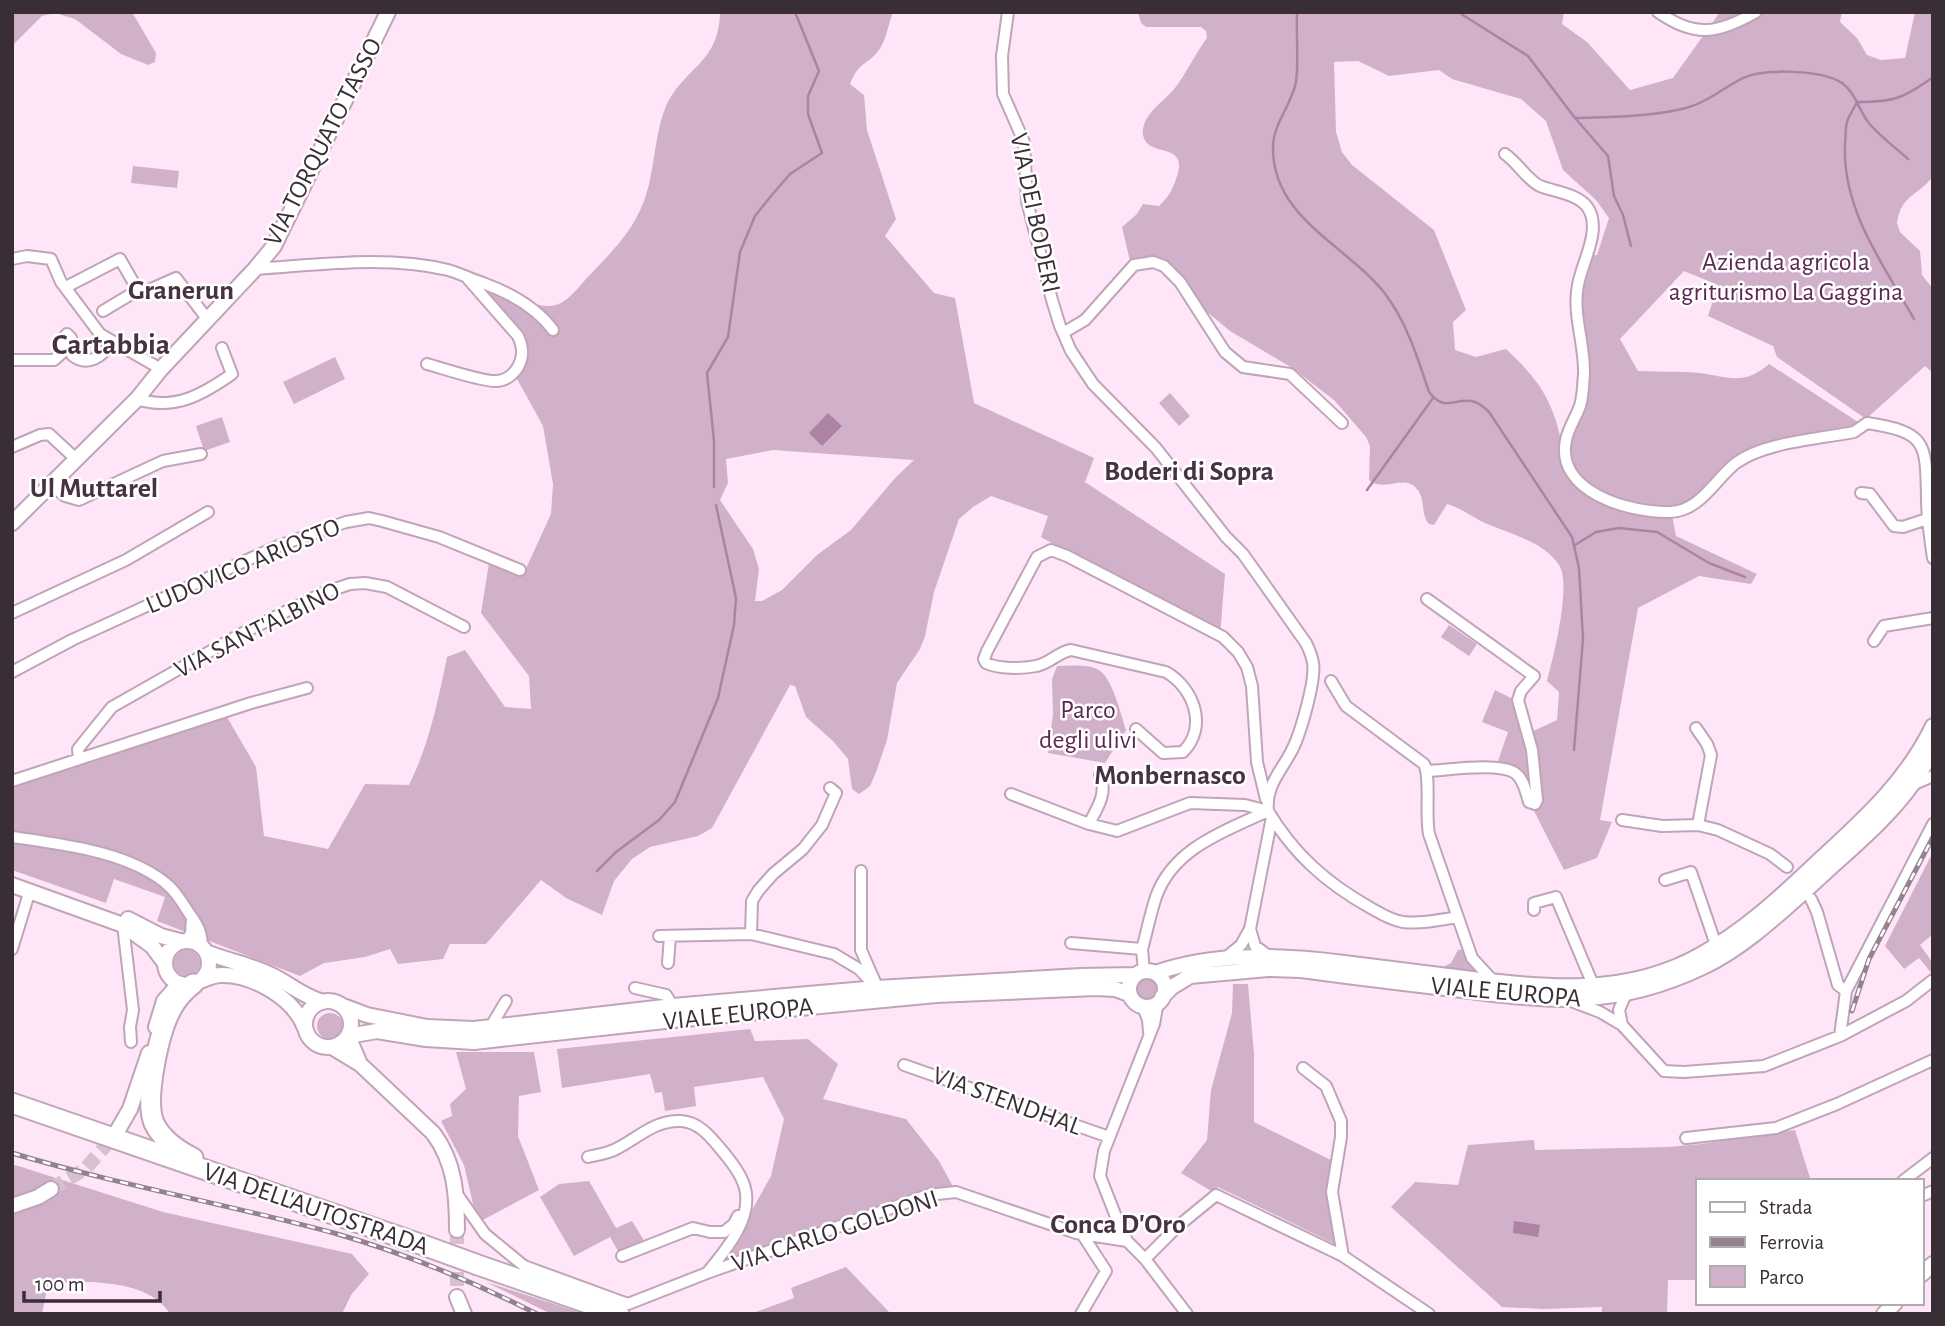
<svg xmlns="http://www.w3.org/2000/svg" width="1945" height="1326" viewBox="0 0 1945 1326" font-family="'Alegreya Sans',sans-serif">
<rect width="100%" height="100%" fill="#fee6f8"/>
<path fill="#d1b1c9" fill-rule="evenodd" d="M12,12H132L156,53L155,62L148,65L121,54L75,19L55,13L42,16L12,46Z
M720,12H893C888,25 887,38 879,50C868,65 859,61 850,84L864,95L867,130L896,219L885,236L934,293L955,298L974,403L1094,458L1085,482L1225,574L1220,636L1041,537L1048,516L991,496L973,507L959,519L934,592L925,636L920,649L897,683L887,740L876,772L870,786L859,794L852,789L848,759L833,741L806,717L795,686L790,685L712,828L698,836L650,847L632,859L614,881L602,915L566,898L541,880L486,944H450L443,959L398,964L390,949L365,957L324,963L300,976L157,921L165,897L114,879L106,903L12,870V789L28,781L227,717L256,767L264,836L328,849L365,784L409,785C429,745 438,701 447,657L465,650L505,707L531,709L529,676L481,613L489,563L523,575L551,514L553,484L543,426L516,377L526,357L485,292L487,289C503,293 532,306 548,306C564,307 576,290 586,279C615,248 639,227 649,184C655,159 656,130 666,106C684,67 719,64 720,12ZM773,450L914,460L896,477L851,530L817,555L782,590L762,601H755L759,569L753,549L720,500L728,483L726,459Z
M1138,12H1564L1562,24L1587,42L1630,90L1673,78L1720,12H1842L1840,22L1857,38L1867,55L1881,60L1905,58L1915,12H1933V176C1919,196 1901,194 1897,223L1900,232L1920,251L1922,275L1933,289V373L1925,366L1866,419L1777,357L1773,346L1708,316L1718,285L1684,271L1620,339L1638,371C1658,372 1680,371 1700,373C1729,377 1744,386 1769,364L1858,422V427L1750,453L1696,500L1672,515L1676,536L1757,574L1751,584L1699,576L1638,608L1600,820L1612,822L1597,858L1564,870L1534,811L1539,808L1531,800L1525,782L1497,764L1508,732L1482,722L1495,690L1517,701L1527,734L1557,720L1559,692L1547,681C1553,658 1572,585 1559,565C1543,541 1510,534 1485,523C1472,517 1461,508 1447,504L1434,525L1429,524C1420,514 1426,498 1416,488C1403,474 1383,493 1369,480L1370,446L1366,437L1335,401L1294,369L1230,331L1206,311L1178,272L1163,262L1130,261L1122,227L1137,214L1143,204L1159,206C1168,197 1172,191 1176,179C1191,140 1147,159 1143,135C1142,129 1145,120 1149,115C1156,105 1167,98 1175,88C1187,72 1195,54 1207,38L1206,31L1201,27H1146L1141,23ZM1358,61L1389,76L1439,70L1452,79L1521,99L1546,121L1563,170L1596,200L1609,218L1597,255L1589,256L1579,296L1584,402L1568,441L1562,445C1553,400 1539,380 1506,349L1476,357L1455,350L1453,322L1466,310L1434,230L1352,165L1342,152L1336,132L1334,62Z
M133,166L179,171L177,188L131,183Z
M335,357L345,379L294,404L283,382Z
M1170,393L1190,416L1179,426L1159,403Z
M222,417L230,442L204,451L196,426Z
M1449,625L1477,644L1469,656L1441,637Z
M1057,666C1069,666 1086,664 1097,669C1112,675 1121,715 1126,730L1105,763L1048,753L1053,714L1052,679Z
M1933,852V934L1920,945L1933,963V975L1919,958L1904,969L1885,946Z
M1465,949L1478,972L1477,974L1439,969L1451,963L1458,950Z
M174 963a13 13 0 1 1 26 0a13 13 0 1 1-26 0Z
M1137 989a10 10 0 1 1 20 0a10 10 0 1 1-20 0Z
M1233,984H1248L1254,1054V1122L1333,1161L1337,1245L1218,1187L1213,1192L1181,1173L1207,1140L1211,1090L1232,1013Z
M317 1026a13 13 0 1 1 26 0a13 13 0 1 1-26 0Z
M750,1029L755,1041L808,1039L838,1064L823,1099L906,1119L939,1161L956,1192L719,1269L771,1176L784,1119L763,1077L694,1087L696,1106L665,1111L662,1092L655,1093L650,1074L562,1088L557,1049Z
M456,1052H534L541,1092L519,1096L518,1136L539,1190L481,1221L473,1204L464,1165L441,1121L452,1116L450,1104L466,1089Z
M1795,1130L1811,1181H1698V1280H1668L1667,1314H1602V1307L1543,1309L1502,1307L1391,1207L1415,1182L1458,1185L1468,1145L1534,1140L1535,1150L1668,1147L1701,1144Z
M12,1164L163,1212L352,1254L369,1274L351,1295L342,1314H170C149,1279 84,1280 48,1284L42,1314H12Z
M589,1181L616,1228L632,1221L645,1242L618,1251L610,1237L574,1256L540,1197L559,1184Z
M846,1267L891,1314H750L794,1298L791,1288L796,1286Z
M486,1282L585,1314H551Z"/>
<path fill="#ac83a3" d="M828,413L842,426L822,446L809,433Z
M1514,1221L1540,1225L1538,1237L1513,1233Z"/>
<g fill="none" stroke-linecap="round" stroke-linejoin="round">
<path stroke="#ac83a3" stroke-width="2.5" d="M1297,12C1296,35 1299,60 1296,82C1292,104 1273,124 1273,147C1272,219 1348,245 1386,295C1407,323 1418,359 1429,392C1446,414 1455,396 1475,402C1480,404 1485,408 1489,412L1572,537L1579,568L1583,639L1574,750
M1458,12L1528,56L1575,118L1608,156L1614,196L1623,215L1631,246
M1575,118C1612,117 1650,117 1686,108C1708,102 1723,88 1743,78C1763,68 1823,70 1842,83C1855,92 1859,110 1868,122C1879,136 1895,147 1908,159
M1914,319C1883,264 1842,210 1845,144C1846,137 1845,129 1847,122C1849,115 1854,109 1857,102C1893,102 1903,99 1933,77
M714,487V441L707,373L728,337L740,252L755,216L771,196L790,174L822,153L808,114V96L819,71L795,12
M1367,490L1433,398
M1575,545L1596,532L1619,528L1657,532L1709,563L1745,577
M597,871L616,852L659,820L675,802L718,698L734,625L736,598L716,505"/>
<path stroke="#d7c1d1" stroke-width="14" stroke-dasharray="14 7" stroke-linecap="butt" d="M51,1189L85,1169L115,1135
M457,1230V1297"/>
<defs>
<path id="street" d="M1008,12L1002,56L1003,94L1024,142L1027,201L1052,300L1060,326L1071,351L1093,384L1156,448L1226,537L1243,554L1306,643C1309,649 1312,656 1313,663C1316,680 1300,736 1291,752C1281,771 1265,787 1268,811C1294,854 1325,882 1369,907C1380,913 1390,920 1403,922C1421,924 1440,920 1458,917
M1658,12C1695,38 1718,34 1756,12
M1505,154C1518,163 1527,180 1540,186C1555,192 1579,194 1588,208C1602,230 1582,262 1578,285C1572,314 1585,344 1584,374C1583,384 1583,397 1580,406C1576,417 1568,429 1566,440C1555,492 1630,513 1669,512C1700,512 1715,479 1736,463C1765,442 1819,439 1854,432L1867,423C1927,432 1926,443 1927,498C1927,519 1930,538 1933,558
M12,259L27,256L51,259L61,282L100,334L161,369
M255,269C318,265 386,255 448,270C459,273 471,279 483,283C510,293 536,307 553,330
M66,287L120,259L140,294L176,278L208,320
M103,311L138,290
M1063,333L1085,320L1134,265L1153,262L1164,266L1180,282L1225,352L1243,367L1290,374L1342,423
M12,360H54L63,352L65,336L67,334L71,338L72,355C88,368 103,356 112,342
M427,364C442,368 483,382 496,381C505,381 513,375 518,367C524,356 523,347 518,336L468,279
M137,399C174,411 202,395 232,374L222,348
M12,447L40,435L49,434L77,460
M51,485L65,496L79,500L163,461L201,454
M1861,493L1870,494L1894,526L1903,527L1927,519
M1427,599L1534,676L1521,691L1518,700L1532,750L1537,800L1535,804L1529,802C1526,793 1524,779 1515,773C1499,762 1448,770 1428,771
M12,613L126,560L208,512
M1874,641L1884,626L1933,618
M12,672L72,640L278,546L346,522L369,518L382,521L439,537L520,570
M1331,681L1346,706L1424,764C1431,777 1425,815 1429,834L1472,958L1494,982
M1696,728L1707,744L1711,755L1698,825
M1136,729L1163,753L1183,752C1208,727 1194,688 1166,672L1071,650C1058,652 1049,664 1036,666C1022,669 999,669 986,663L984,659L987,651L1037,557L1051,550L1067,556L1223,637L1238,652L1247,667L1252,686L1257,762L1266,799
M79,759L78,749L82,744L112,707L239,635L323,593L350,584L365,583L387,587L464,627
M12,781L251,703L307,688
M1912,785L1933,776
M1011,794L1089,824L1117,831L1190,803L1245,805L1268,811
M1622,820L1662,826L1698,825L1718,830L1770,854L1787,867
M1089,824C1097,808 1108,793 1100,775
M12,837C61,844 133,852 170,887C178,895 183,904 189,913C197,924 202,932 202,947
M861,871V950L875,982
M1665,880L1691,872L1716,945
M1811,899L1817,912L1838,985L1846,991L1840,1036
M1534,910V903L1556,897L1594,987
M123,925L133,1010L130,1027L131,1042
M1250,929L1255,946L1270,957
M751,934L752,901L758,891L773,874L803,849L822,825L836,793L830,788
M659,936L751,934L834,954L859,969L877,988
M187,940L191,933L192,918
M1071,943L1142,949L1144,971
M12,949L30,890
M1142,949C1147,932 1150,914 1156,897C1173,848 1225,831 1268,811
M1224,959L1241,945L1250,929L1272,817
M668,963L670,936
M635,988L666,995L673,1006
M1846,991L1933,824
M1571,1001L1600,1012L1622,1025L1664,1071L1684,1072L1764,1066L1840,1036L1906,1001L1933,980
M1158,1002L1154,1024L1104,1151L1100,1176L1120,1227L1127,1241L1145,1259L1187,1314
M1143,1007L1148,1020L1149,1032
M1622,1025L1619,1010L1626,994
M495,1028L494,1021L506,1001
M904,1065L1109,1137
M1303,1068L1326,1086L1341,1121V1137L1332,1192L1343,1256
M1686,1138L1776,1128L1837,1104L1933,1060
M588,1157C597,1155 610,1153 618,1148C639,1137 655,1120 681,1121C698,1122 709,1135 719,1147C729,1159 741,1173 745,1188C753,1219 725,1251 707,1273
M1903,1181L1933,1158
M457,1194L485,1234L524,1266L628,1304L707,1273L928,1195L956,1192L1076,1233L1127,1241
M1922,1196L1933,1191
M622,1256L693,1228L710,1232H724L734,1224L738,1216
M1145,1259L1177,1227L1216,1195L1343,1256L1429,1314
M1081,1314L1106,1271L1082,1234"/>
<path id="secondary" d="M12,523L137,399L161,369L255,269L274,246L388,12
M12,885L123,925L152,946L164,962
M128,919L161,936L180,941
M165 963a22 22 0 1 1 44 0a22 22 0 1 1-44 0Z
M206,952C227,961 249,964 269,974C289,983 302,996 323,1002
M1129 989a18 18 0 1 1 36 0a18 18 0 1 1-36 0Z
M1155,973C1215,952 1282,955 1344,963C1384,968 1424,973 1464,978C1546,988 1627,997 1702,954C1742,932 1776,901 1810,869C1857,825 1904,786 1933,726
M200,981C206,979 213,975 221,975C252,974 294,998 305,1028
M1162,997L1172,987L1190,976L1268,969L1301,970C1352,977 1403,983 1454,989C1548,1001 1613,1010 1703,967C1745,947 1781,912 1816,881C1849,850 1887,820 1913,783C1920,773 1926,762 1933,752
M305 1024a23 23 0 1 1 46 0a23 23 0 1 1-46 0Z
M343,1006L367,1015L427,1027L474,1029L673,1006L877,988L1081,976L1134,975
M156,1027L164,1001L179,984
M332,1047L360,1064L433,1133C455,1162 457,1195 457,1230
M360,1064L348,1036L377,1031L426,1039L474,1042L674,1020L936,995L1095,988L1115,989L1129,994
M115,1135L130,1109L149,1053
M12,1206L38,1197L51,1189
M1922,1274L1933,1264
M457,1297L464,1314
M1884,1314L1895,1303"/>
<path id="highway" d="M12,1103L423,1245
M193,1158C177,1150 162,1140 154,1123C144,1099 159,1031 172,1008C177,999 185,990 193,984
M478,1265L619,1314"/>
</defs>
<use href="#street" stroke="#c0a4b9" stroke-width="14"/>
<use href="#secondary" stroke="#c0a4b9" stroke-width="18"/>
<use href="#highway" stroke="#c0a4b9" stroke-width="23"/>
<use href="#street" stroke="#fff" stroke-width="10"/>
<use href="#secondary" stroke="#fff" stroke-width="14"/>
<use href="#highway" stroke="#fff" stroke-width="19"/>
<defs>
<path id="rail" d="M1852,1011L1869,959L1933,837
M12,1153C118,1185 227,1204 334,1233C404,1253 472,1281 537,1314"/>
</defs>
<use href="#rail" stroke="#93828f" stroke-width="5"/>
<use href="#rail" stroke="#fff" stroke-width="2.5" stroke-dasharray="8" stroke-linecap="butt"/>
<defs>
<path id="highway-bridge" d="M423,1245L478,1265"/>
</defs>
<use href="#highway-bridge" stroke="#c0a4b9" stroke-width="23" stroke-linecap="butt"/>
<use href="#highway-bridge" stroke="#fff" stroke-width="19"/>
</g>
<g text-anchor="middle" dominant-baseline="central" stroke-width="5" stroke-linejoin="round" paint-order="stroke">
<g font-size="26" fill="#392e36" stroke="#fff">
<text transform="translate(323 142) rotate(-63)">VIA TORQUATO TASSO</text>
<text transform="translate(1035 213) rotate(78)">VIA DEI BODERI</text>
<text transform="translate(243 566) rotate(-23)">LUDOVICO ARIOSTO</text>
<text transform="translate(257 630) rotate(-27)">VIA SANT'ALBINO</text>
<text transform="translate(1506 992) rotate(5)">VIALE EUROPA</text>
<text transform="translate(738 1014) rotate(-6)">VIALE EUROPA</text>
<text transform="translate(1007 1101) rotate(20)">VIA STENDHAL</text>
<text transform="translate(316 1209) rotate(19)">VIA DELL'AUTOSTRADA</text>
<text transform="translate(835 1231) rotate(-18)">VIA CARLO GOLDONI</text>
</g>
<g font-size="26" fill="#5c2853" stroke="#fff">
<text x="1786" y="262">Azienda agricola<tspan x="1786" dy="30">agriturismo La Gaggina</tspan></text>
<text x="1088" y="710">Parco<tspan x="1088" dy="30">degli ulivi</tspan></text>
</g>
<g font-size="28" font-weight="bold" fill="#473142" stroke="#fff">
<text x="181" y="291">Granerun</text>
<text x="1189" y="472">Boderi di Sopra</text>
<text x="94" y="489">Ul Muttarel</text>
<text x="1170" y="776">Monbernasco</text>
<text x="1118" y="1225">Conca D'Oro</text>
</g>
<g font-size="30" font-weight="bold" fill="#473142" stroke="#fff">
<text x="111" y="345">Cartabbia</text>
</g>
</g>
<rect width="1945" height="1326" fill="none" stroke="#392e36" stroke-width="28"/>
<rect x="1696" y="1179" width="228" height="126" fill="#ffffff" stroke="#b0abaf" stroke-width="2"/>
<rect x="1710" y="1202" width="35" height="10" fill="#ffffff" stroke="#b0abaf" stroke-width="2"/>
<text x="1759" y="1214" font-size="21" fill="#392e36">Strada</text>
<rect x="1710" y="1237" width="35" height="10" fill="#93828f" stroke="#b0abaf" stroke-width="2"/>
<text x="1759" y="1249" font-size="21" fill="#392e36">Ferrovia</text>
<rect x="1710" y="1266" width="35" height="21" fill="#d1b1c9" stroke="#b0abaf" stroke-width="2"/>
<text x="1759" y="1284" font-size="21" fill="#392e36">Parco</text>
<path d="M24 1291v10h136v-10" fill="none" stroke="#392e36" stroke-width="3.5"/>
<text x="35" y="1291" font-size="21" fill="#392e36" stroke="#ffffff" stroke-width="5" paint-order="stroke">100 m</text>
</svg>
